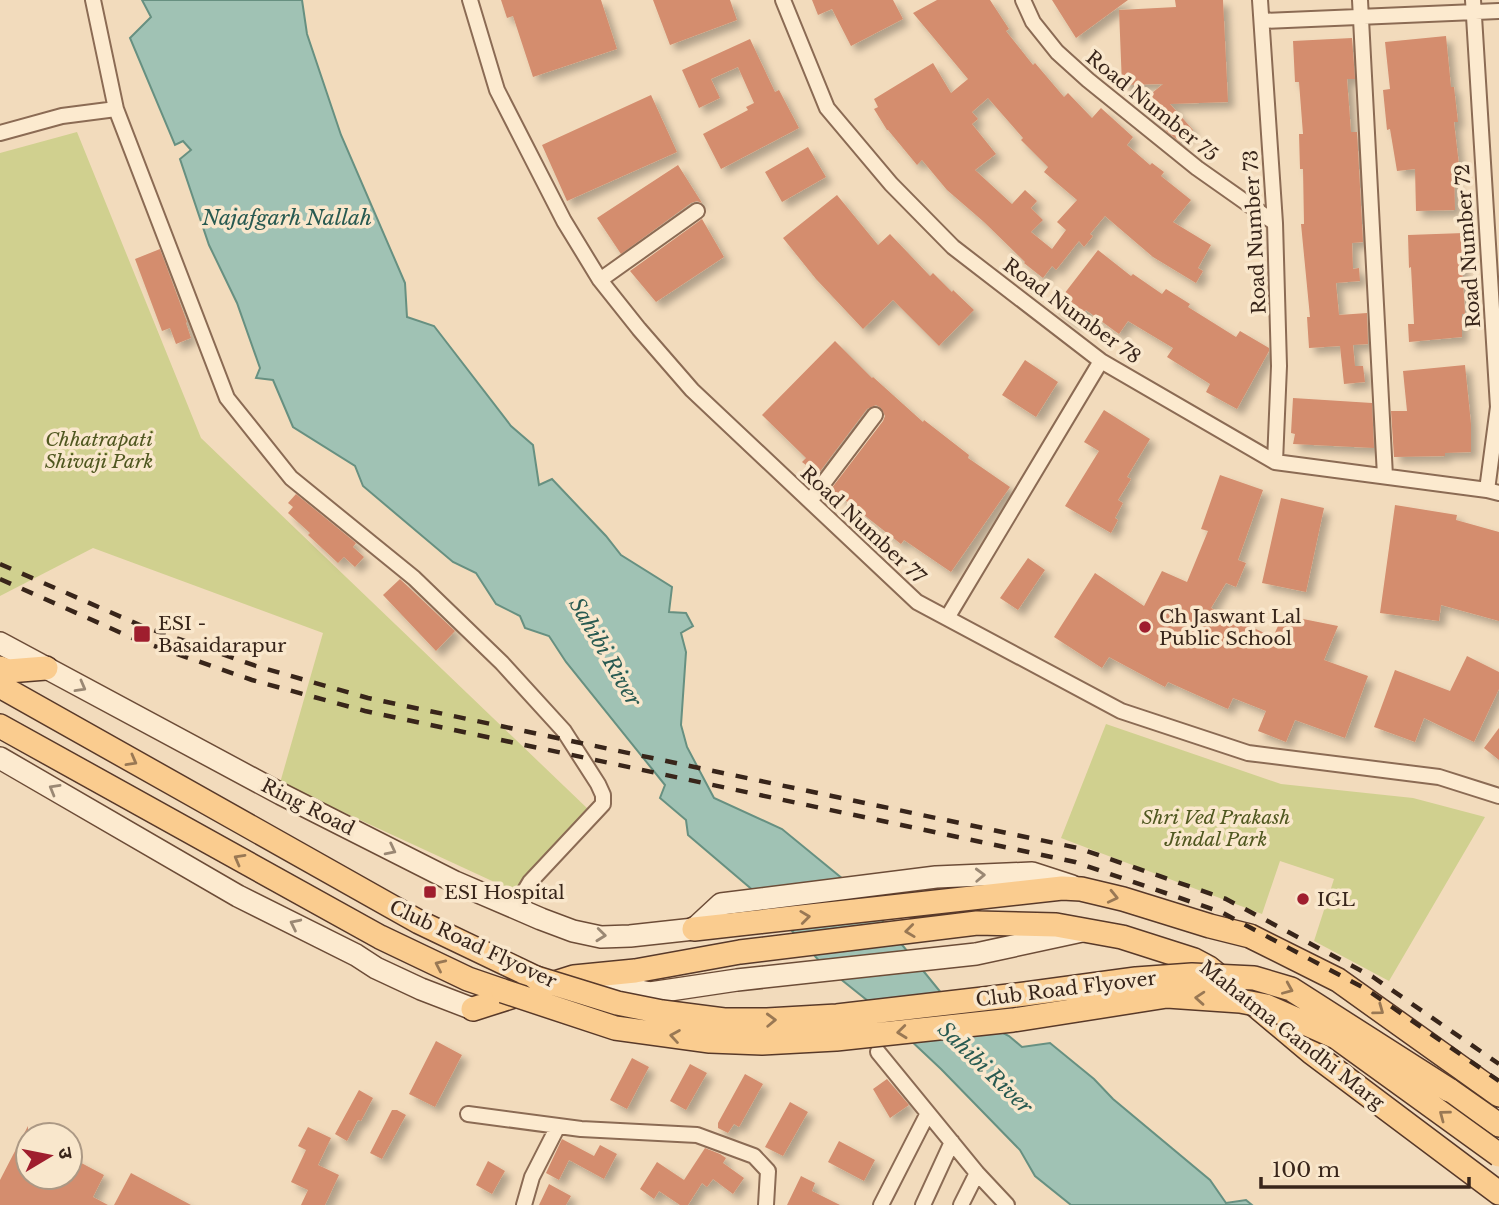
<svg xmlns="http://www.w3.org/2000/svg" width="1499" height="1205" viewBox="0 0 1499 1205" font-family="'Libre Baskerville','Noto Sans Devanagari',serif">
<defs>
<filter id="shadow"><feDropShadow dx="6" dy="6" stdDeviation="3.5" flood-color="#0004"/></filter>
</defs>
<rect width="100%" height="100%" fill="#f2dbbc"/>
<path fill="#d0d08f" d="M77,132L201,438L589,810L514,891L280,783L323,633L93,548L0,596V153Z
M1106,724L1281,784L1413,798L1485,817L1389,981L1314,941L1334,879L1280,861L1262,914L1061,838Z"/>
<path fill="#a0c2b4" stroke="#679081" stroke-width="2" d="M142,0H302L307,34L341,135L405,283L407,317L434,326L511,426L533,445L539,485L552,479L606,536L621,555L672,587L669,612L686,613L693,626L681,633L686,652L681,725L687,747L714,798L782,829L860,893L942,994L968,1015L1009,1036L1022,1047L1050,1043L1094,1079L1113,1099L1210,1180L1226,1203L1246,1200L1252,1205H1071L1035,1176L1020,1150L941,1069L873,1005L823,965L762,898L688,835L686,820L660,798L665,785L566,662L549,636L525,628L520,616L496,604L476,573L453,562L363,486L355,466L293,427L273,380L256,378L260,368L237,303L209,245L180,159L191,150L183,141L175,145L130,38L151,17Z"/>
<path fill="#d48d6e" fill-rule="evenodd" filter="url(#shadow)" d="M501,0H601L617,49L533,77L513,16L507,18Z
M653,0H730L737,20L670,45Z
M812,0H893L903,19L851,46L832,9L818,15Z
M937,0H990L1009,29L1006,31L1033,65L1035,63L1064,97L1068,93L1092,118L1101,108L1133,137L1127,145L1150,165L1152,163L1164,172L1161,176L1191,200L1173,222L1211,245L1198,268L1203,271L1196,283L1153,257L1105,216L1090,234L1093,236L1084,247L1079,241L1056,270L1052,266L1043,278L1024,263L1025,262L984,222L947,190L922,160L917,165L888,130H887L874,109L878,107L874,99L933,63L951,93L968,79L913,13ZM988,98L1023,138L1021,140L1048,167L1044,172L1077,200L1057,222L1066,230L1052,249L1031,232L1043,220L1031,208L1037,201L1025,190L1012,204L975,170L996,154L972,124L978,119L972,112Z
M1052,0H1128L1076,38Z
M1175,0H1223L1228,102L1170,104L1193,130L1180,142L1167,132L1141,102L1163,84L1122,85L1119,10L1176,7Z
M1446,36L1451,87H1454L1458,122H1454L1459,165H1454L1455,210L1416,211L1415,169L1397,171L1390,129L1387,130L1383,90L1390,89L1385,42Z
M1352,38L1355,79H1347L1351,132H1357L1363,242L1352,243L1353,269L1359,268L1360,281L1336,283L1339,315L1367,313L1368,344L1353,345L1355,366H1363L1365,382L1344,384L1340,346L1309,348L1307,317H1310L1301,224H1304L1303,169H1300L1299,134H1303L1299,82H1295L1293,41Z
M750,39L775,92L779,90L799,128L721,169L703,134L748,110L746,107L754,103L738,67L711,79L720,98L699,108L682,70Z
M651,95L677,152L567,201L542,145Z
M808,147L826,177L782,202L765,172Z
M678,165L702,203L697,201L691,203L621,254L597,218Z
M837,195L878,245L890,234L930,276L933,273L952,292L953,290L974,310L939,346L893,300L863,329L816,279L783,238Z
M702,219L724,257L656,302L630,271Z
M1464,233L1465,266H1462L1465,314H1462V337L1409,342L1408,324H1414L1411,267L1409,268L1408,235Z
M160,249L187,322L186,323L191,338L176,344L170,328L162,331L135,259Z
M1098,250L1131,276L1133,274L1162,294L1166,289L1190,304L1188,307L1236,337L1240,331L1269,348V351L1237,409L1206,392L1210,384L1167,357L1173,348L1128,321L1119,334L1086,310L1075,323L1054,307Z
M835,341L872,378L873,377L923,422L924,420L969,455L968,458L1010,487L951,572L904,540L901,544L831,489L883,421L885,416L881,408L876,405L867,409L818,474L802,462L806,458L762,415Z
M1025,360L1058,382L1036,417L1002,395Z
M1465,365L1471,424V452L1445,453V456L1394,457L1391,411H1407L1403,371Z
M1293,398L1372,403L1374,448L1293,444L1295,434L1291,433Z
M1104,410L1150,439L1127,477L1131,479L1118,500L1123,503L1115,518L1118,520L1111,533L1065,506L1099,451L1084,442Z
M1220,475L1263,490L1238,560L1246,563L1236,587L1226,583L1211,608L1273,637L1283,615L1338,626L1324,660L1368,676L1345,738L1295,720L1286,742L1258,731L1266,711L1233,698L1228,709L1168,682L1165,687L1109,657L1102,668L1054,637L1095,573L1144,606L1162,571L1187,582L1208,531L1201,529Z
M296,494L356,543L353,547L364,557L355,567L344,557L338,563L308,535L310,533L288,513L293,507L288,503Z
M1281,498L1324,508L1306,592L1262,583Z
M1395,505L1457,515L1456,520L1499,532V621L1441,605L1439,621L1380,613Z
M1028,558L1045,570L1018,610L1000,598Z
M400,579L455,631L436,651L383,595Z
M1467,656L1499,672V689L1474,742L1424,718L1415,742L1374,727L1395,670L1450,691Z
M1499,728V760L1484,748Z
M436,1041L462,1055L435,1107L409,1094Z
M632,1058L649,1067L627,1109L610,1100Z
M690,1064L707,1073L686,1110L670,1101Z
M745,1074L763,1084L739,1127L734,1124L728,1133L718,1128V1123Z
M887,1079L909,1105L890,1118L873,1089Z
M359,1090L373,1098L361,1121L358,1120L347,1141L335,1134Z
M790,1102L808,1112L783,1156L765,1147Z
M392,1110H397L406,1115L382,1159L370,1153Z
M28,1126V1177H70V1157L104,1175L93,1197L108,1205H0V1180Z
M308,1127L331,1138L318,1165L339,1175L325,1205H301L308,1190L291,1182L306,1150L298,1146Z
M562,1139L594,1156L600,1145L617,1154L604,1179L569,1160L559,1180L546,1173Z
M839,1141L875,1160L864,1181L828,1162Z
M705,1148L720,1154L726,1158L723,1163L744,1178L733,1194L713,1179L707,1187L702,1183L688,1205H680L659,1191L654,1199L640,1189L657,1162L684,1180Z
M488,1161L505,1171L492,1194L476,1185Z
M131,1173L191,1205H114Z
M801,1176L815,1183L812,1191L840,1205H787Z
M549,1184L571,1196L566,1205H539Z"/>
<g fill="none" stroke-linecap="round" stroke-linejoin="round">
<defs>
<path id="minor" d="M93,0L116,109L227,398L291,478L414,578L502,663L564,731L598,784L603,795V804L530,882L515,907
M470,0L497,90L564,221L600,280L639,329L692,390L917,602L1121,711L1248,753L1439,777L1499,796
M783,0L827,108L891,184L953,247L1101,361L1275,462L1487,490L1499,493
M1023,0L1033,22L1057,52L1088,80L1197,168L1275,223
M1260,0L1275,223L1279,366L1275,462
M1360,0L1385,476
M1473,0L1498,407L1487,490
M1262,21L1499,11
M0,133L62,116L116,109
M600,280L697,211
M810,501L875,415
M947,618L1101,361
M878,1052L977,1173L1007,1205
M468,1114L581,1129L697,1135L754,1156L768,1171L766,1205
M524,1205L532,1177L558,1126
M881,1205L928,1113
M923,1205L952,1142
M961,1205L977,1173"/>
<path id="secondary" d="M0,643L281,794L455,882L541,919L573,931L601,937L630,936L694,929L721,904L936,877L1032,873L1072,886
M0,758L238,896L356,955L376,968L421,989L473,1009
M582,979L650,993L737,980L976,954L1082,931"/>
<path id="primary" d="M0,668L8,671L46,668
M0,686L419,922L536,978
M0,726L380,937L468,979L503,991
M694,929L1062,888L1081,889L1123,899L1210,926L1250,936L1338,980L1499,1095
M1255,1005L1311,1052L1499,1193
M473,1009L574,977L635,971L740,952L977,923L1056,925L1122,937L1194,960L1209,968L1225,981
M1449,1090L1499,1125"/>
</defs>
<use href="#minor" stroke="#8b6b54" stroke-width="18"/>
<use href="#secondary" stroke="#6c4c37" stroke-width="24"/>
<use href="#primary" stroke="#583929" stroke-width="26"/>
<use href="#minor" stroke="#fceacf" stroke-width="14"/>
<use href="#secondary" stroke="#fceacf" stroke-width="21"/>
<use href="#primary" stroke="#facc8f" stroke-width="23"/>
<path stroke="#38251a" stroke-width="4.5" stroke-dasharray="12 12" stroke-linecap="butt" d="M0,564L142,626L256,666L368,698L1078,848L1226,899L1373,977L1499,1064
M0,579L137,640L252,680L365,711L1075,862L1221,912L1366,989L1499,1081"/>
<defs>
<path id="primary-bridge" d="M536,978L617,1003L662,1012L724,1020H767L837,1016L1025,994L1136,979L1192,975L1254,978L1291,989L1449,1090
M503,991L615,1028L710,1041L762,1043L836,1039L1013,1020L1167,996L1240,1001L1266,1006L1336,1037L1499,1155"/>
</defs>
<use href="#primary-bridge" stroke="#583929" stroke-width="26" stroke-linecap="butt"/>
<use href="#primary-bridge" stroke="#facc8f" stroke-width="23"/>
</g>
<defs><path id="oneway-chevron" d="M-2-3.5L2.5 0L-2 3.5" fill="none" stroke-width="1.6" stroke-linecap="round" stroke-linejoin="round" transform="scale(1.75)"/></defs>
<g stroke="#9a8874">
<use href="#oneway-chevron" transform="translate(81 687) rotate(29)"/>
<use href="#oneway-chevron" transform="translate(54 789) rotate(-150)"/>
<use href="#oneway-chevron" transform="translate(391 850) rotate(27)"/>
<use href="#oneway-chevron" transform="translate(980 875) rotate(-2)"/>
<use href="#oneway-chevron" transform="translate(295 924) rotate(-154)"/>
<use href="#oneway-chevron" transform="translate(601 935) rotate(6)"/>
</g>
<g stroke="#997854">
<use href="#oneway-chevron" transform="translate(132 761) rotate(29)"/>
<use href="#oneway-chevron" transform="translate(239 859) rotate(-151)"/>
<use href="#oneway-chevron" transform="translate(1113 897) rotate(13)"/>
<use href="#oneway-chevron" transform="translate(805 917) rotate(-7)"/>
<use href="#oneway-chevron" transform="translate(910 931) rotate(173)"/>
<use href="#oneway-chevron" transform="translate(440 965) rotate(-155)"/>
<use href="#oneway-chevron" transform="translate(1288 989) rotate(23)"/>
<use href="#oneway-chevron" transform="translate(1200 998) rotate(-176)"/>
<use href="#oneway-chevron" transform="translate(1379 1010) rotate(36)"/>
<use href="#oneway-chevron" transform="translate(771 1020) rotate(-2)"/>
<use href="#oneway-chevron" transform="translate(902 1032) rotate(174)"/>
<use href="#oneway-chevron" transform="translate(675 1036) rotate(-171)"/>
<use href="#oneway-chevron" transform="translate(1444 1115) rotate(-143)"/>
</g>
<g fill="#9f1e2e" stroke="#f9e7cc" stroke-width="2.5">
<circle cx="1145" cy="627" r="7"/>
<rect x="133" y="625" width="18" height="18" rx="3.5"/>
<rect x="423" y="885" width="14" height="14" rx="3.5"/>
<circle cx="1303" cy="899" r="7"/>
</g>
<g text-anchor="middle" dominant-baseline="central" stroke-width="7" stroke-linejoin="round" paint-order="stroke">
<g font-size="19" fill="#38251a" stroke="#f9e7cc">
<text transform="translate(1152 106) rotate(39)">Road Number 75</text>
<text transform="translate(1255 232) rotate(-93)">Road Number 73</text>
<text transform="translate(1468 246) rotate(-94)">Road Number 72</text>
<text transform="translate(1072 311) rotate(36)">Road Number 78</text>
<text transform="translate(863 525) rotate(43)">Road Number 77</text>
<text transform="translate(308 807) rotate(27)">Ring Road</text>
<text transform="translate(473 944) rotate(25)">Club Road Flyover</text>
<text transform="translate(1066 989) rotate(-7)">Club Road Flyover</text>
<text transform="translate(1292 1035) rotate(38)">Mahatma Gandhi Marg</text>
</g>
<g font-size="19" font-style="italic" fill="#4f571f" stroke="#f9e7cc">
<text x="99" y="439">Chhatrapati<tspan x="99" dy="22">Shivaji Park</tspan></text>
<text x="1216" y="817">Shri Ved Prakash<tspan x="1216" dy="22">Jindal Park</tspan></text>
</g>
<g font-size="19" fill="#38251a" stroke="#f9e7cc" text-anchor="start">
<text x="1159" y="616">Ch Jaswant Lal<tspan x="1159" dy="22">Public School</tspan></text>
<text x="158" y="623">ESI -<tspan x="158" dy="22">Basaidarapur</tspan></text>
<text x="444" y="892">ESI Hospital</text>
<text x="1317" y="899">IGL</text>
</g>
<g font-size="21" font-style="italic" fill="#285a51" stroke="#f9e7cc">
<text x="287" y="218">Najafgarh Nallah</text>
<text transform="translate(605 652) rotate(60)">Sahibi River</text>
<text transform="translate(985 1068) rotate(44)">Sahibi River</text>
</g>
</g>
<g transform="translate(49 1156) rotate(80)"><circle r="33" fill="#f9e7cc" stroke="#ac9985" stroke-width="2"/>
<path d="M0-5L12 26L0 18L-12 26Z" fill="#9f1e2e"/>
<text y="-10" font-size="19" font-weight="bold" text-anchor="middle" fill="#38251a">उ</text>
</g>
<path d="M1261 1177v10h208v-10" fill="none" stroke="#38251a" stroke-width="3.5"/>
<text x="1272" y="1177" font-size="21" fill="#38251a" stroke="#f9e7cc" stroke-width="5" paint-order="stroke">100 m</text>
</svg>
